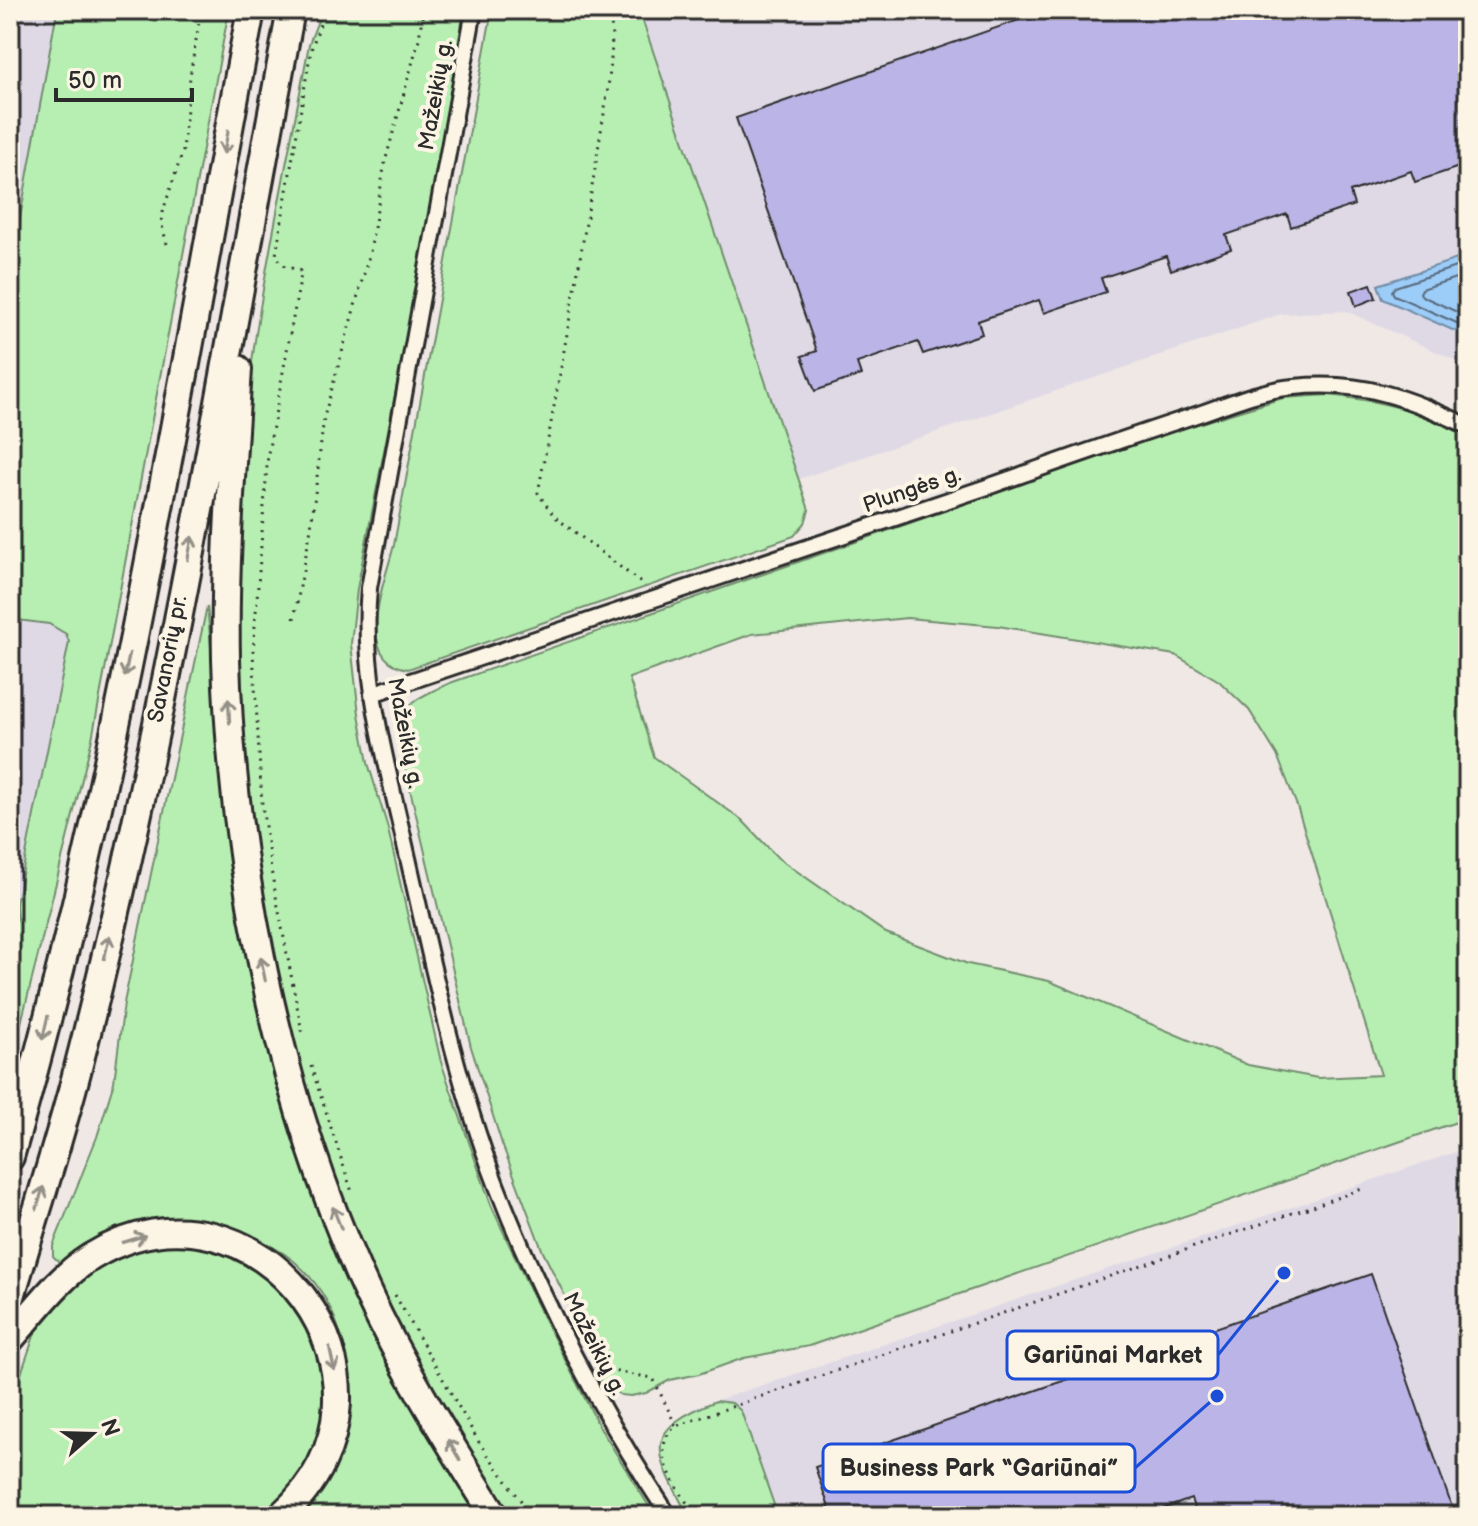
<svg xmlns="http://www.w3.org/2000/svg" width="1478" height="1526" viewBox="0 0 1478 1526" font-family="'Balsamiq Sans',sans-serif">
<rect width="100%" height="100%" fill="#efe8e5"/>
<filter id="ink" filterUnits="userSpaceOnUse"><feTurbulence type="fractalNoise" baseFrequency=".0125" numOctaves="2"/><feDisplacementMap in="SourceGraphic" scale="16" xChannelSelector="R" yChannelSelector="G"/><feConvolveMatrix kernelMatrix="1 2 1 2 8 2 1 2 1" color-interpolation-filters="sRGB"/></filter>
<g filter="url(#ink)">
<path fill="#dfd9e6" d="M10,10H57L10,274Z
M639,10H1468V366L1346,311L1281,314L799,479Z
M10,619L49,624L66,634L69,642L16,904L17,919L10,936Z
M1468,1148V1516H708L691,1487L694,1408Z"/>
<path fill="#b7efb2" stroke="#718d6e" stroke-width="2" fill-rule="evenodd" d="M57,10H229L92,739L20,1027L10,1054V936L17,919L16,904L69,642L66,634L49,624L10,619V274Z
M322,10H464L427,232L357,589L351,644L359,714L368,763L387,825L441,1062L491,1205L537,1305L599,1426L655,1516H506C431,1398 360,1272 316,1139C244,919 223,661 244,431C256,301 286,172 309,44Z
M492,10H639L809,510L805,523L794,536L408,669C352,660 385,582 394,545Z
M1328,395C1376,400 1424,411 1468,433V1118L809,1346L744,1358L699,1374L670,1380L646,1393L631,1396L621,1395L604,1385L596,1373L594,1354L543,1252L502,1144L471,1047L396,730C405,700 424,695 450,683L1180,429L1283,398ZM907,618L998,626L1175,655L1219,681L1249,710L1277,755L1297,806L1381,1075L1318,1078L1248,1065L1049,981L968,964L886,933L778,858L742,820L654,757L629,678L752,634Z
M207,606L232,861L254,989L283,1093L381,1347L431,1439L477,1516H293C306,1500 326,1482 335,1464C342,1448 344,1428 347,1410C354,1358 336,1297 295,1262C262,1234 193,1215 151,1221C118,1226 90,1241 65,1263H60L53,1256V1246L97,1137L114,1082L124,1003Z
M156,1240L194,1242L267,1270L316,1336L326,1416L314,1455L293,1491L266,1516H10V1406L35,1333L55,1298L82,1273Z
M716,1401L732,1403L741,1411L778,1516H688C657,1453 637,1432 716,1401Z"/>
<path fill="#9cccf8" stroke="#6f8ca6" stroke-width="2" d="M1466,256L1468,337L1383,299L1378,285Z"/>
<g fill="none" stroke-linecap="round" stroke-linejoin="round">
<path stroke="#586b7d" stroke-width="2" d="M1468,263L1395,287L1392,291L1394,295L1468,328
M1468,274L1422,289L1420,293L1422,296L1468,317"/>
</g>
<path fill="#bbb5e7" stroke="#2b2b2b" stroke-width="2" d="M1048,10H1458L1468,40V164L1415,182L1411,171L1350,192L1354,205L1291,227L1287,214L1226,235L1231,249L1171,270L1166,256L1101,278L1106,292L1044,313L1039,300L978,321L982,334L923,354L918,342L857,363L861,375L815,391L802,356L817,351L736,118Z
M1371,284L1376,298L1356,306L1351,291Z
M1371,1274L1455,1516H1197L1191,1499L1143,1516H832L815,1467Z"/>
<g fill="none" stroke-linecap="round" stroke-linejoin="round">
<defs>
<path id="street" d="M474,10L369,588C361,675 386,760 405,845C431,958 454,1075 496,1184C541,1301 600,1411 669,1516
M372,694C579,626 785,557 990,486C1057,462 1123,439 1190,417C1223,406 1259,390 1294,387C1365,380 1406,398 1468,426"/>
<path id="highway" d="M238,369C232,465 224,562 226,659C232,862 277,1088 359,1274C396,1358 446,1438 495,1516
M10,1157C118,782 179,393 251,10
M10,1300C33,1221 59,1143 79,1064C168,717 225,362 291,10
M10,1339C35,1311 59,1277 91,1257C258,1155 428,1383 281,1516"/>
</defs>
<use href="#street" stroke="#2b2b2b" stroke-width="20"/>
<use href="#highway" stroke="#2b2b2b" stroke-width="32"/>
<path stroke="#2b2b2b" stroke-width="3" stroke-dasharray="2 6" stroke-linecap="butt" d="M609,10C618,47 603,117 597,156C579,268 559,381 538,493L554,516L645,586
M167,244L161,222L164,208L183,151L190,76L201,10
M294,619L311,528L324,417L370,252L385,162L419,39L423,10
M302,1032L271,870L262,804L253,652L268,453L301,275L300,271L283,265L276,255L311,50L325,10
M311,1066L352,1192
M395,1295L480,1444L532,1516
M600,1369L653,1378L676,1426
M695,1516C681,1491 645,1450 676,1426L1365,1188"/>
<use href="#street" stroke="#fcf5e5" stroke-width="14"/>
<use href="#highway" stroke="#fcf5e5" stroke-width="26"/>
</g>
<defs><path id="oneway-shaft" d="M-6 0H5M1.5-3L5.5 0L1.5 3" fill="none" stroke-width="1.6" stroke-linecap="round" stroke-linejoin="round" transform="scale(2)"/></defs>
<g stroke="#949088">
<use href="#oneway-shaft" transform="translate(226 142) rotate(101)"/>
<use href="#oneway-shaft" transform="translate(190 548) rotate(-79)"/>
<use href="#oneway-shaft" transform="translate(127 665) rotate(102)"/>
<use href="#oneway-shaft" transform="translate(229 711) rotate(-93)"/>
<use href="#oneway-shaft" transform="translate(107 947) rotate(-77)"/>
<use href="#oneway-shaft" transform="translate(263 969) rotate(-101)"/>
<use href="#oneway-shaft" transform="translate(45 1028) rotate(103)"/>
<use href="#oneway-shaft" transform="translate(40 1198) rotate(-74)"/>
<use href="#oneway-shaft" transform="translate(337 1218) rotate(-111)"/>
<use href="#oneway-shaft" transform="translate(134 1239) rotate(-17)"/>
<use href="#oneway-shaft" transform="translate(332 1359) rotate(78)"/>
<use href="#oneway-shaft" transform="translate(454 1450) rotate(-120)"/>
</g>
</g>
<g text-anchor="middle" dominant-baseline="central" stroke-width="8" stroke-linejoin="round" paint-order="stroke">
<g font-size="22" fill="#2b2b2b" stroke="#fcf5e5">
<text transform="translate(436 95) rotate(-80)">Mažeikių g.</text>
<text transform="translate(912 490) rotate(-19)">Plungės g.</text>
<text transform="translate(168 659) rotate(-79)">Savanorių pr.</text>
<text transform="translate(405 733) rotate(79)">Mažeikių g.</text>
<text transform="translate(594 1344) rotate(63)">Mažeikių g.</text>
</g>
</g>
<path fill="none" stroke="#1d4ed8" stroke-width="3" d="M1284 1273L1218 1355M1217 1396L1135 1468"/>
<g fill="#1d4ed8" stroke="#fcf5e5" stroke-width="3">
<circle cx="1284" cy="1273" r="8"/>
<circle cx="1217" cy="1396" r="8"/>
</g>
<g fill="#fcf5e5" stroke="#1d4ed8" stroke-width="3">
<rect x="1007" y="1331" width="211" height="48" rx="8"/>
<rect x="823" y="1444" width="312" height="48" rx="8"/>
</g>
<g font-size="24" text-anchor="middle" font-weight="bold" fill="#2b2b2b">
<text x="1113" y="1363">Gariūnai Market</text>
<text x="979" y="1476">Business Park “Gariūnai”</text>
</g>
<rect width="1478" height="1526" fill="none" stroke="#fcf5e5" stroke-width="40"/>
<rect x="20" y="20" width="1438" height="1486" fill="none" stroke="#2b2b2b" stroke-width="3" filter="url(#ink)"/>
<g transform="translate(92 1434) rotate(70)" stroke="#fcf5e5" stroke-width="6" paint-order="stroke">
<path d="M0-6L14 30L0 20L-14 30Z" fill="#2b2b2b"/>
<text y="-12" font-size="22" font-weight="bold" text-anchor="middle" fill="#2b2b2b">N</text>
</g>
<path d="M56 88v12h136v-12" fill="none" stroke="#2b2b2b" stroke-width="4"/>
<text x="68" y="88" font-size="24" fill="#2b2b2b" stroke="#fcf5e5" stroke-width="6" paint-order="stroke">50 m</text>
</svg>
